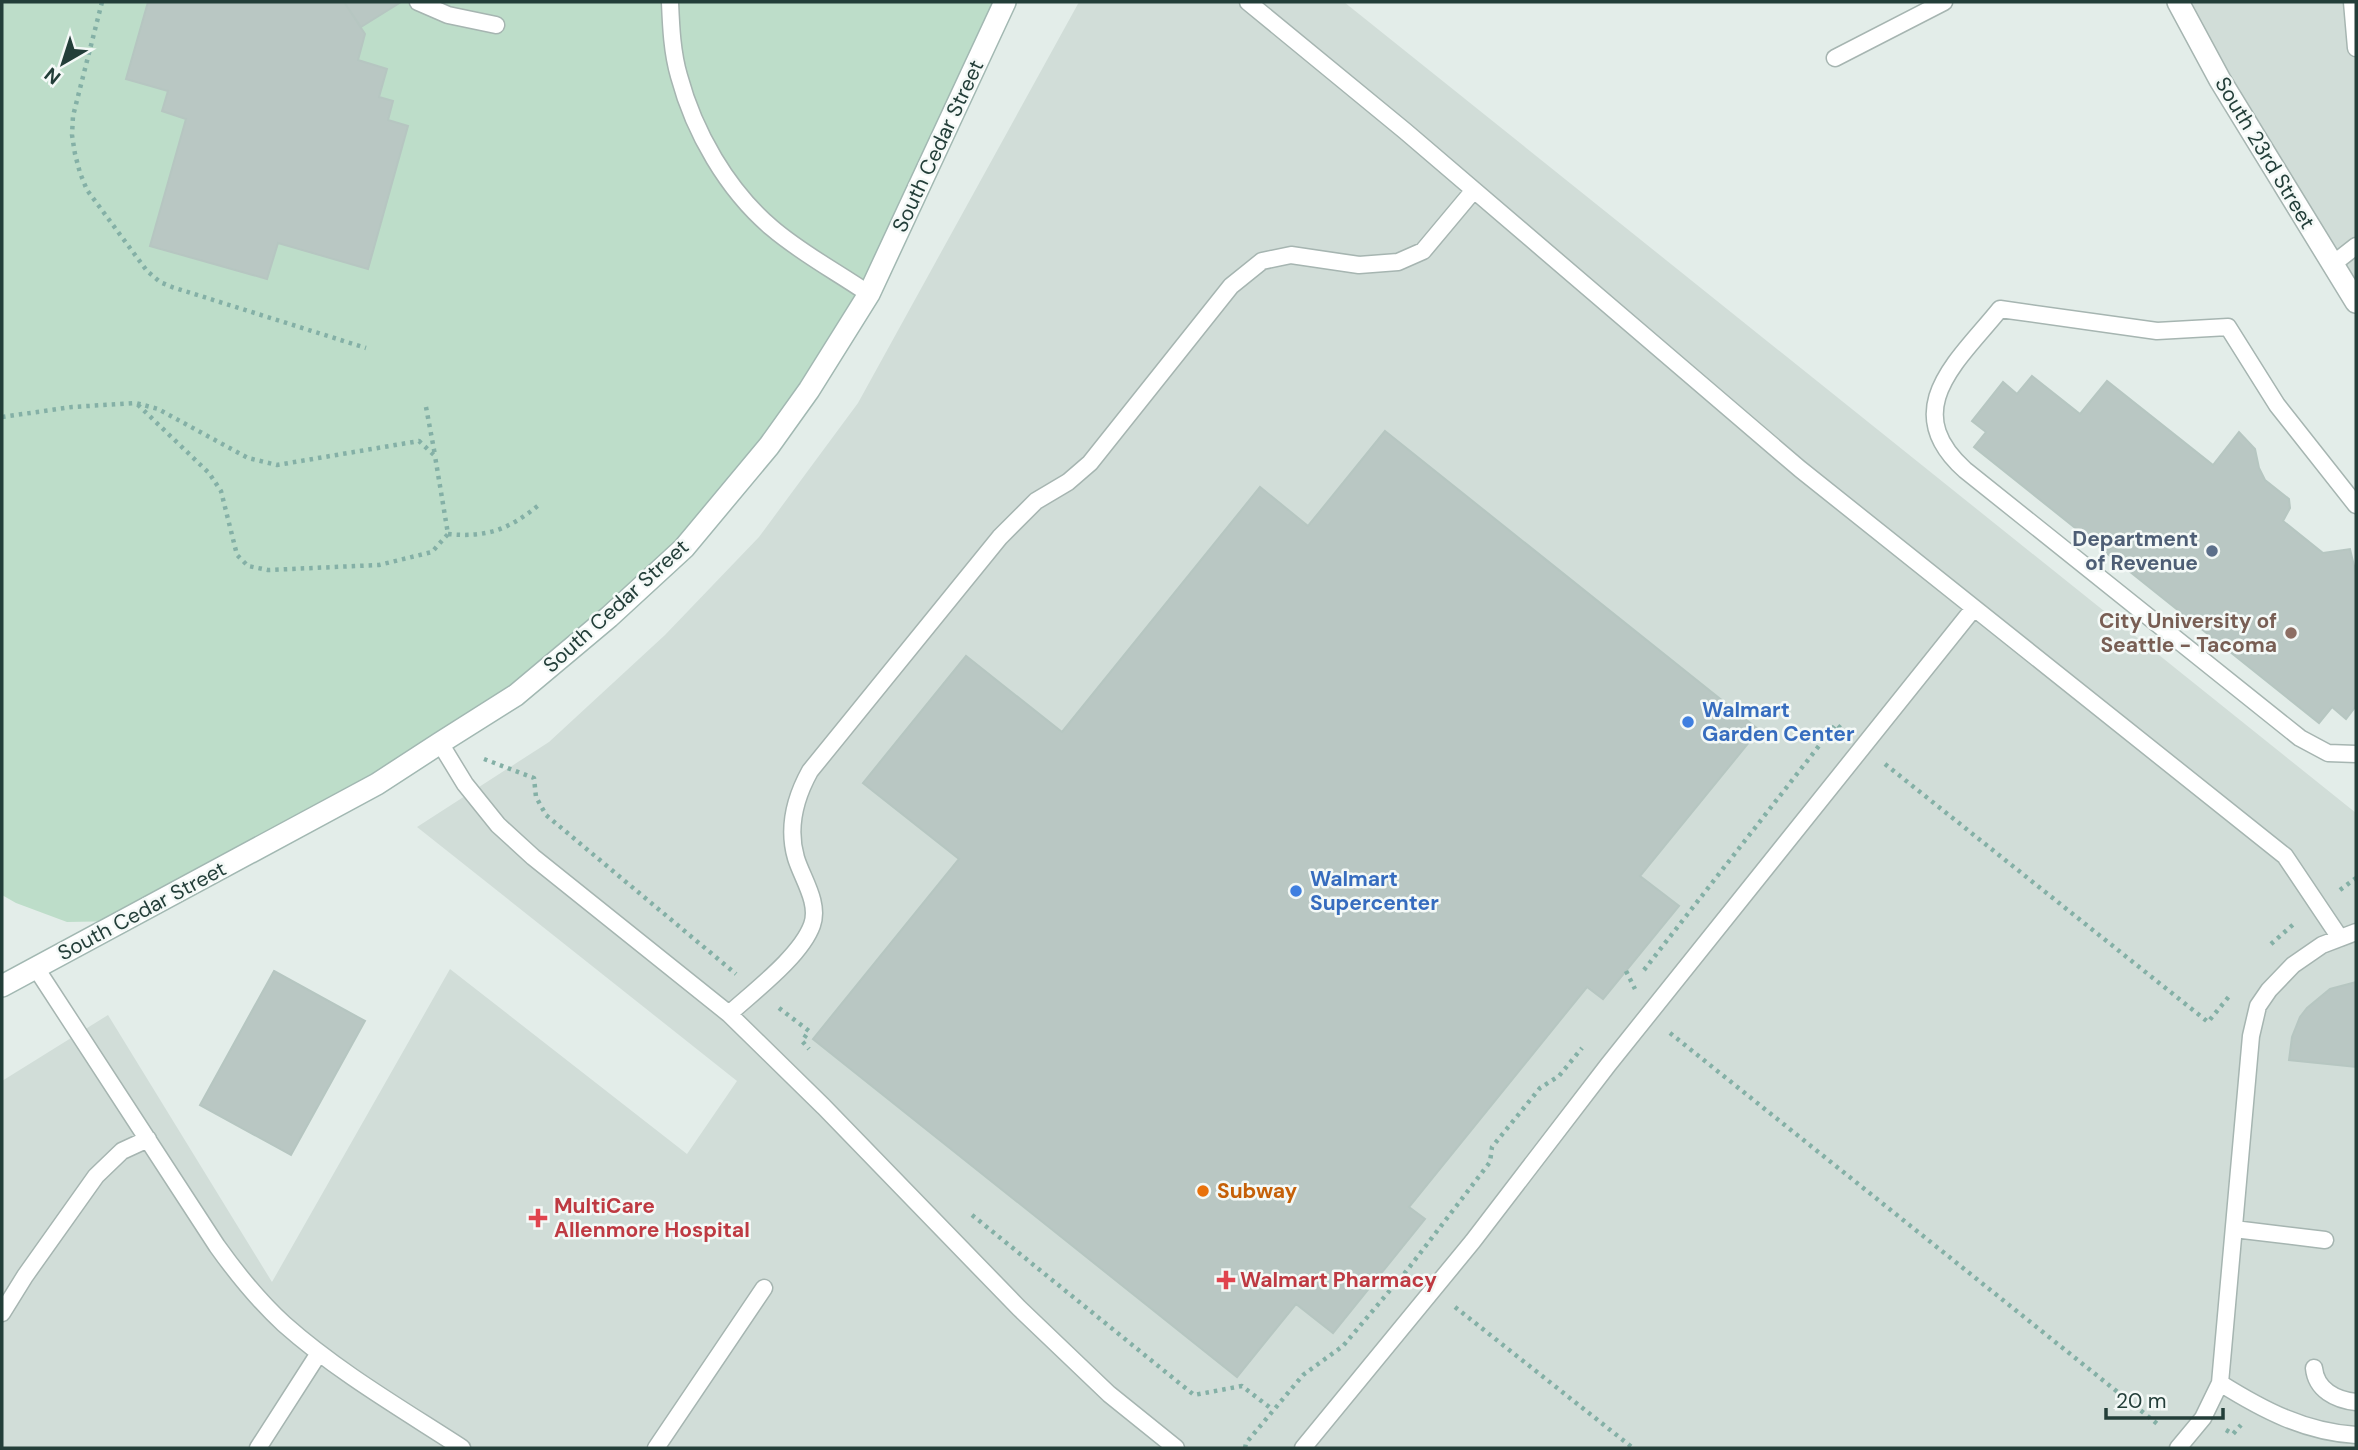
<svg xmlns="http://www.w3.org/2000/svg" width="2358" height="1450" viewBox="0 0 2358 1450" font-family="'DM Sans',sans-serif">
<rect width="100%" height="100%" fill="#e3ede9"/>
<path fill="#d1ddd8" d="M1079,2H1344L2356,813V1448H2V1081L108,1015L272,1282L450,969L687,1154L737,1081L417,827L549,742L665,635L759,537L858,403Z
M2178,2H2356V302Z"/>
<path fill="#bdddc9" d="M2,2H1005L869,294L684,548L516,695L123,921L67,922L16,903L2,895Z"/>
<path fill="#b9c7c3" stroke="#b6c6c1" stroke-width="2" d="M148,2H344L365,34L358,60L387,69L379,97L393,101L388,120L408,126L368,269L278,243L267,279L150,246L186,119L162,111L168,91L126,79Z
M344,2H401L361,27Z
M2032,376L2080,414L2107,381L2213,465L2239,432L2255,449L2259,468L2265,480L2289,499L2290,508L2283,521L2323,553L2350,549L2356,574V706L2346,719L2332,707L2319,723L1974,447L1986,432L1972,421L2003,382L2017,394Z
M1385,431L1759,730L1640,876L1679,906L1603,999L1587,987L1409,1207L1425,1219L1333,1333L1296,1304L1237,1377L813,1039L959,859L863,783L966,656L1062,732L1260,487L1308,526Z
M274,971L365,1021L291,1155L200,1105Z
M2356,982V1067L2289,1060L2292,1037L2300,1017L2307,1008L2330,989Z"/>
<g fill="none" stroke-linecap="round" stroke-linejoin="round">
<defs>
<path id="service" d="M418,2L448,15L496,25
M670,2C671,26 672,52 679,76C694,132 727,190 772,228C801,253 837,272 869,294
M1248,2L1405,131L1800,469L2285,856L2340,938
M2352,2L2356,48
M1835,58L1944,2
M2333,264L2356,246
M2356,505L2277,405L2228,327L2157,331L2000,309C1959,360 1897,409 1965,470L2300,738L2328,753L2356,754
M440,743L465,784L498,825L533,857L729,1014L824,1107L1019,1308L1109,1394L1176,1448
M36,968L217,1246C237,1274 259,1301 284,1324C338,1372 402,1409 462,1448
M729,1014C753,992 801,956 812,925C820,903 802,878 796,858C787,827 795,798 810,771L1000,537L1036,501L1068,482L1090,463L1231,286L1262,261L1291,255L1359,265L1398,262L1423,251L1474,190
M2234,1229L2325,1240
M2,1313L25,1276L96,1176L122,1151L148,1139
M2314,1368C2316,1390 2336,1400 2356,1402
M2220,1383C2263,1410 2305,1432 2356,1435
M258,1448L319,1353
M656,1448L764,1288
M1303,1448L1473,1241L1608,1065L1974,608
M2178,1448L2203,1418L2220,1383L2251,1036L2258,1006L2269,990L2293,965L2322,945L2356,932"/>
<path id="minor" d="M2178,2L2220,80L2356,302"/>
<path id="secondary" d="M2,986L377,784L440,743L516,695L609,617L684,548L769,446L809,390L869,294L1005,2"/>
</defs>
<use href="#service" stroke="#a6b5b1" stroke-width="19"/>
<use href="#minor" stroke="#a6b5b1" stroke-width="24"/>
<use href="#secondary" stroke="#a2b8b2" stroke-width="24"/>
<path stroke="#84b0a6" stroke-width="4.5" stroke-dasharray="3.5 5" stroke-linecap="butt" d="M102,2L73,116L72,135L75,154L80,173L87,190L147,271L160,282L172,287L366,348
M426,407L435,455
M2,417L72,407L136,403L158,409L248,458L277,465L419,441L435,456L448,534L432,552L379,565L268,570L248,566L237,555L221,491L209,473L136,403
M448,534C487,538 510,529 540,504
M484,759L534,778L536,797L546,815L736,974
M1885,764L2208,1022L2231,994
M2340,890L2356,878
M2271,944L2296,922
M1644,970L1836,724L1843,730
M1626,971L1635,989
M779,1008L809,1031L802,1041L809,1049
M1670,1033L2160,1426
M972,1215L1194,1395L1242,1386L1273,1410
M1455,1307L1633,1448
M2226,1430L2233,1434L2241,1425
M1245,1448L1246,1443L1303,1375L1343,1346L1408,1269L1490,1162L1492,1147L1540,1088L1559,1076L1582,1048"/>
<use href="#service" stroke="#fff" stroke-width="16"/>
<use href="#minor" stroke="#fff" stroke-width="21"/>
<use href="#secondary" stroke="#fff" stroke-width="21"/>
</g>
<circle fill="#5c6f8a" stroke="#f4f9f7" stroke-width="2.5" cx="2212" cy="551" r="7"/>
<circle fill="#8d6e63" stroke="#f4f9f7" stroke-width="2.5" cx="2291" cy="633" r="7"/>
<g fill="#3f7fe0" stroke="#f4f9f7" stroke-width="2.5">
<circle cx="1688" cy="722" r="7"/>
<circle cx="1296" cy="891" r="7"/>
</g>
<circle fill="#e8710a" stroke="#f4f9f7" stroke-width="2.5" cx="1203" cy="1191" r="7"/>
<g fill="#e0444e" stroke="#f4f9f7" stroke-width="2.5">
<path d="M534.5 1207.5h7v7h7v7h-7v7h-7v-7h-7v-7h7z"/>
<path d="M1222.5 1269.5h7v7h7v7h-7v7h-7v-7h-7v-7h7z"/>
</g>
<g text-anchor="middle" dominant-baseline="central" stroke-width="5" stroke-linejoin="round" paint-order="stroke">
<g font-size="21" fill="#233e39" stroke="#f4f9f7">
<text transform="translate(938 146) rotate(-65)">South Cedar Street</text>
<text transform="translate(2265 153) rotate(59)">South 23rd Street</text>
<text transform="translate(616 606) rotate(-42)">South Cedar Street</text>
<text transform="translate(142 911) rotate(-28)">South Cedar Street</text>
</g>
<g font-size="21" font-weight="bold" fill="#4e5e75" stroke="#f4f9f7" text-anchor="end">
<text x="2198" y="539">Department<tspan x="2198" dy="24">of Revenue</tspan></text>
</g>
<g font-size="21" font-weight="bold" fill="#785e54" stroke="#f4f9f7" text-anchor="end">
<text x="2277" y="621">City University of<tspan x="2277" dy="24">Seattle - Tacoma</tspan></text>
</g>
<g font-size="21" font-weight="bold" fill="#366cbe" stroke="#f4f9f7" text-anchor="start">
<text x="1702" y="710">Walmart<tspan x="1702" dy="24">Garden Center</tspan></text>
<text x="1310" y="879">Walmart<tspan x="1310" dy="24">Supercenter</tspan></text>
</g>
<g font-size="21" font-weight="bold" fill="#c56008" stroke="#f4f9f7" text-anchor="start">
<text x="1217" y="1191">Subway</text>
</g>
<g font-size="21" font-weight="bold" fill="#be3a42" stroke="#f4f9f7" text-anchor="start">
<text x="554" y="1206">MultiCare<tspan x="554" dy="24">Allenmore Hospital</tspan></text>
<text x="1240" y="1280">Walmart Pharmacy</text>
</g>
</g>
<rect width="2358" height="1450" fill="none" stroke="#233e39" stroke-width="7"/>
<g transform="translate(63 63) rotate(219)" stroke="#f4f9f7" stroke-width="5" paint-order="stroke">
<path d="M0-5L12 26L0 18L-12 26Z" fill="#233e39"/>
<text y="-10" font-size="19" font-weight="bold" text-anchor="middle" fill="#233e39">N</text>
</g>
<path d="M2106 1408v10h117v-10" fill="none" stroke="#233e39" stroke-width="3.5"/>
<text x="2116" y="1408" font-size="21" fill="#233e39" stroke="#f4f9f7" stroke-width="5" paint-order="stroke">20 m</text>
</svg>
